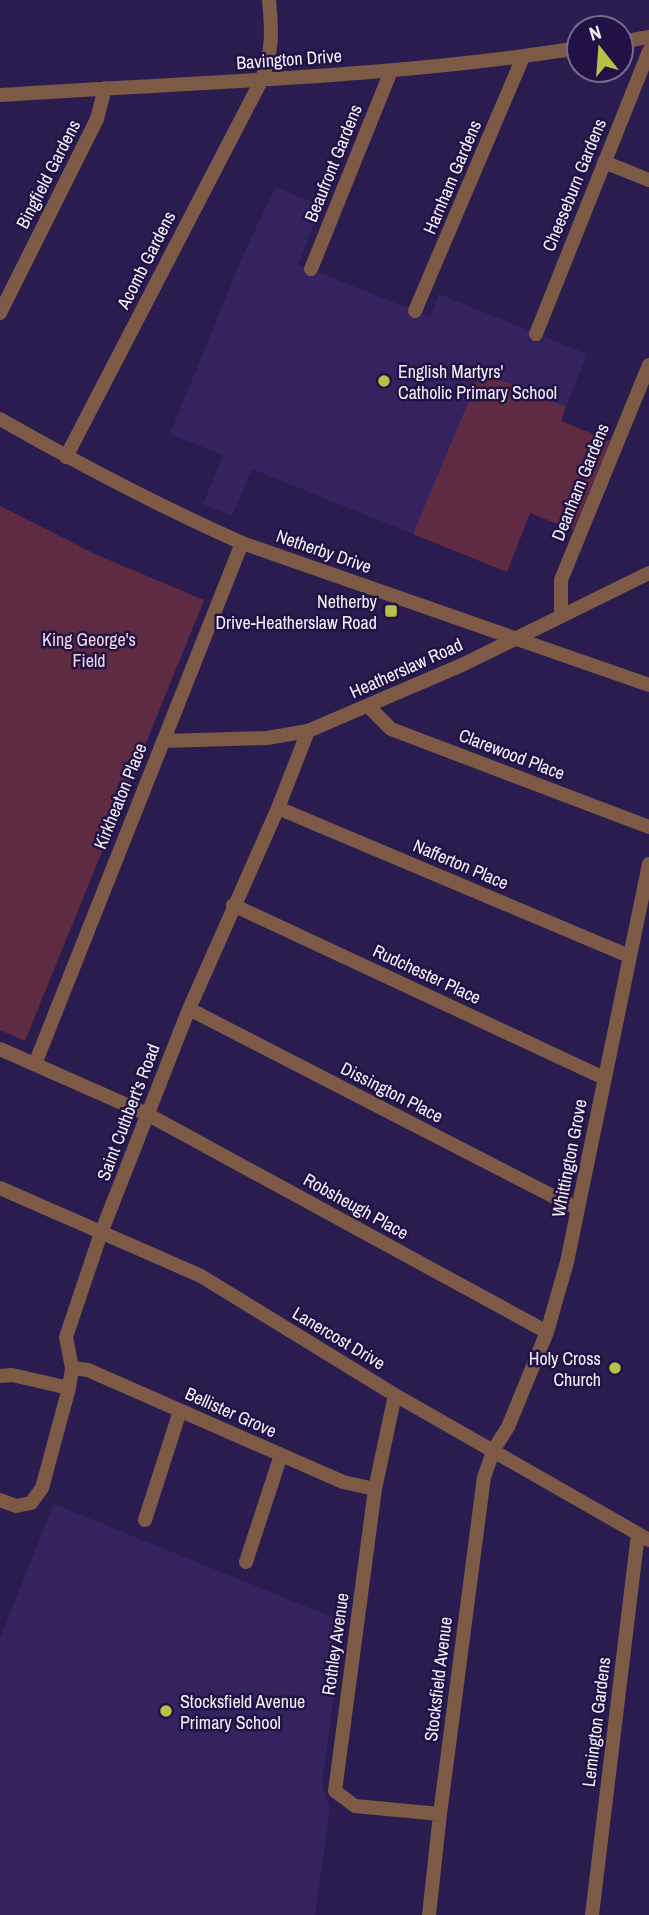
<svg xmlns="http://www.w3.org/2000/svg" width="649" height="1915" viewBox="0 0 649 1915" font-family="'Archivo Narrow',sans-serif">
<rect width="100%" height="100%" fill="#2b1c50"/>
<path fill="#34235f" d="M275,187L321,206L298,264L430,317L439,294L587,354L560,421L610,441L573,530L530,513L507,572L252,469L232,516L203,504L223,455L170,434L241,260Z
M54,1504L344,1622L322,1783L330,1809L315,1915H0V1639Z"/>
<path fill="#5f2b43" d="M481,372L566,407L561,421L610,441L573,530L530,513L507,572L413,534Z
M0,506L97,555L204,600L25,1041L0,1030Z"/>
<g fill="none" stroke-linecap="round" stroke-linejoin="round">
<path stroke="#7c5a45" stroke-width="14" d="M621,42L649,37
M0,95C193,82 387,78 579,48
M604,162L649,180
M311,269L391,71
M415,311L523,57
M0,313L97,119L105,88
M536,334L649,51
M0,419C79,464 159,506 242,543L649,685
M66,457L261,81C273,52 272,31 269,0
M561,616V580L649,365
M368,706L391,729L649,827
M163,741L267,738L308,731L462,665L649,573
M278,808L629,956
M233,905L604,1078
M189,1009L578,1209
M0,1049L147,1114L547,1332
M35,1064L242,543
M0,1188L201,1276L395,1395L649,1540
M72,1368L88,1370L343,1482L375,1489
M0,1376L12,1375L69,1388
M395,1395L375,1489L335,1791L355,1806L440,1814
M0,1500L16,1506L31,1503L42,1488L69,1388L72,1368L66,1337L101,1233L189,1009L278,808L308,731
M145,1520L180,1411
M246,1562L281,1455
M429,1915L440,1814L484,1477L494,1449L508,1427L547,1332L567,1262L649,864
M592,1915L638,1534"/>
</g>
<g fill="#b8c147" stroke="#221145" stroke-width="2.5">
<circle cx="384" cy="381" r="7"/>
<rect x="384" y="604" width="14" height="14" rx="3.5"/>
<circle cx="615" cy="1368" r="7"/>
<circle cx="166" cy="1711" r="7"/>
</g>
<g text-anchor="middle" dominant-baseline="central" stroke-width="5" stroke-linejoin="round" paint-order="stroke">
<g font-size="18" fill="#f3f2f9" stroke="#221145">
<text transform="translate(289 59) rotate(-4)">Bavington Drive</text>
<text transform="translate(333 163) rotate(-68)">Beaufront Gardens</text>
<text transform="translate(48 174) rotate(-63)">Bingfield Gardens</text>
<text transform="translate(452 177) rotate(-67)">Harnham Gardens</text>
<text transform="translate(574 185) rotate(-68)">Cheeseburn Gardens</text>
<text transform="translate(146 260) rotate(-63)">Acomb Gardens</text>
<text transform="translate(580 482) rotate(-68)">Deanham Gardens</text>
<text transform="translate(324 551) rotate(19)">Netherby Drive</text>
<text transform="translate(406 668) rotate(-24)">Heatherslaw Road</text>
<text transform="translate(512 754) rotate(21)">Clarewood Place</text>
<text transform="translate(120 796) rotate(-68)">Kirkheaton Place</text>
<text transform="translate(461 864) rotate(23)">Nafferton Place</text>
<text transform="translate(427 974) rotate(25)">Rudchester Place</text>
<text transform="translate(392 1092) rotate(27)">Dissington Place</text>
<text transform="translate(128 1112) rotate(-69)">Saint Cuthbert's Road</text>
<text transform="translate(569 1158) rotate(-79)">Whittington Grove</text>
<text transform="translate(356 1206) rotate(29)">Robsheugh Place</text>
<text transform="translate(339 1338) rotate(31)">Lanercost Drive</text>
<text transform="translate(231 1412) rotate(24)">Bellister Grove</text>
<text transform="translate(335 1644) rotate(-82)">Rothley Avenue</text>
<text transform="translate(438 1679) rotate(-83)">Stocksfield Avenue</text>
<text transform="translate(596 1722) rotate(-83)">Lemington Gardens</text>
</g>
<g font-size="18" fill="#f3f2f9" stroke="#221145" text-anchor="start">
<text x="398" y="371">English Martyrs'<tspan x="398" dy="21">Catholic Primary School</tspan></text>
<text x="377" y="601" text-anchor="end">Netherby<tspan x="377" dy="21">Drive-Heatherslaw Road</tspan></text>
<text x="601" y="1358" text-anchor="end">Holy Cross<tspan x="601" dy="21">Church</tspan></text>
<text x="180" y="1701">Stocksfield Avenue<tspan x="180" dy="21">Primary School</tspan></text>
</g>
<g font-size="18" fill="#f2d9e2" stroke="#221145">
<text x="89" y="639">King George's<tspan x="89" dy="21">Field</tspan></text>
</g>
</g>
<g transform="translate(600 49) rotate(343)"><circle r="33" fill="#221145" stroke="#766b8d" stroke-width="2"/>
<path d="M0-5L12 26L0 18L-12 26Z" fill="#b8c147"/>
<text y="-10" font-size="19" font-weight="bold" text-anchor="middle" fill="#f3f2f9">N</text>
</g>
</svg>
